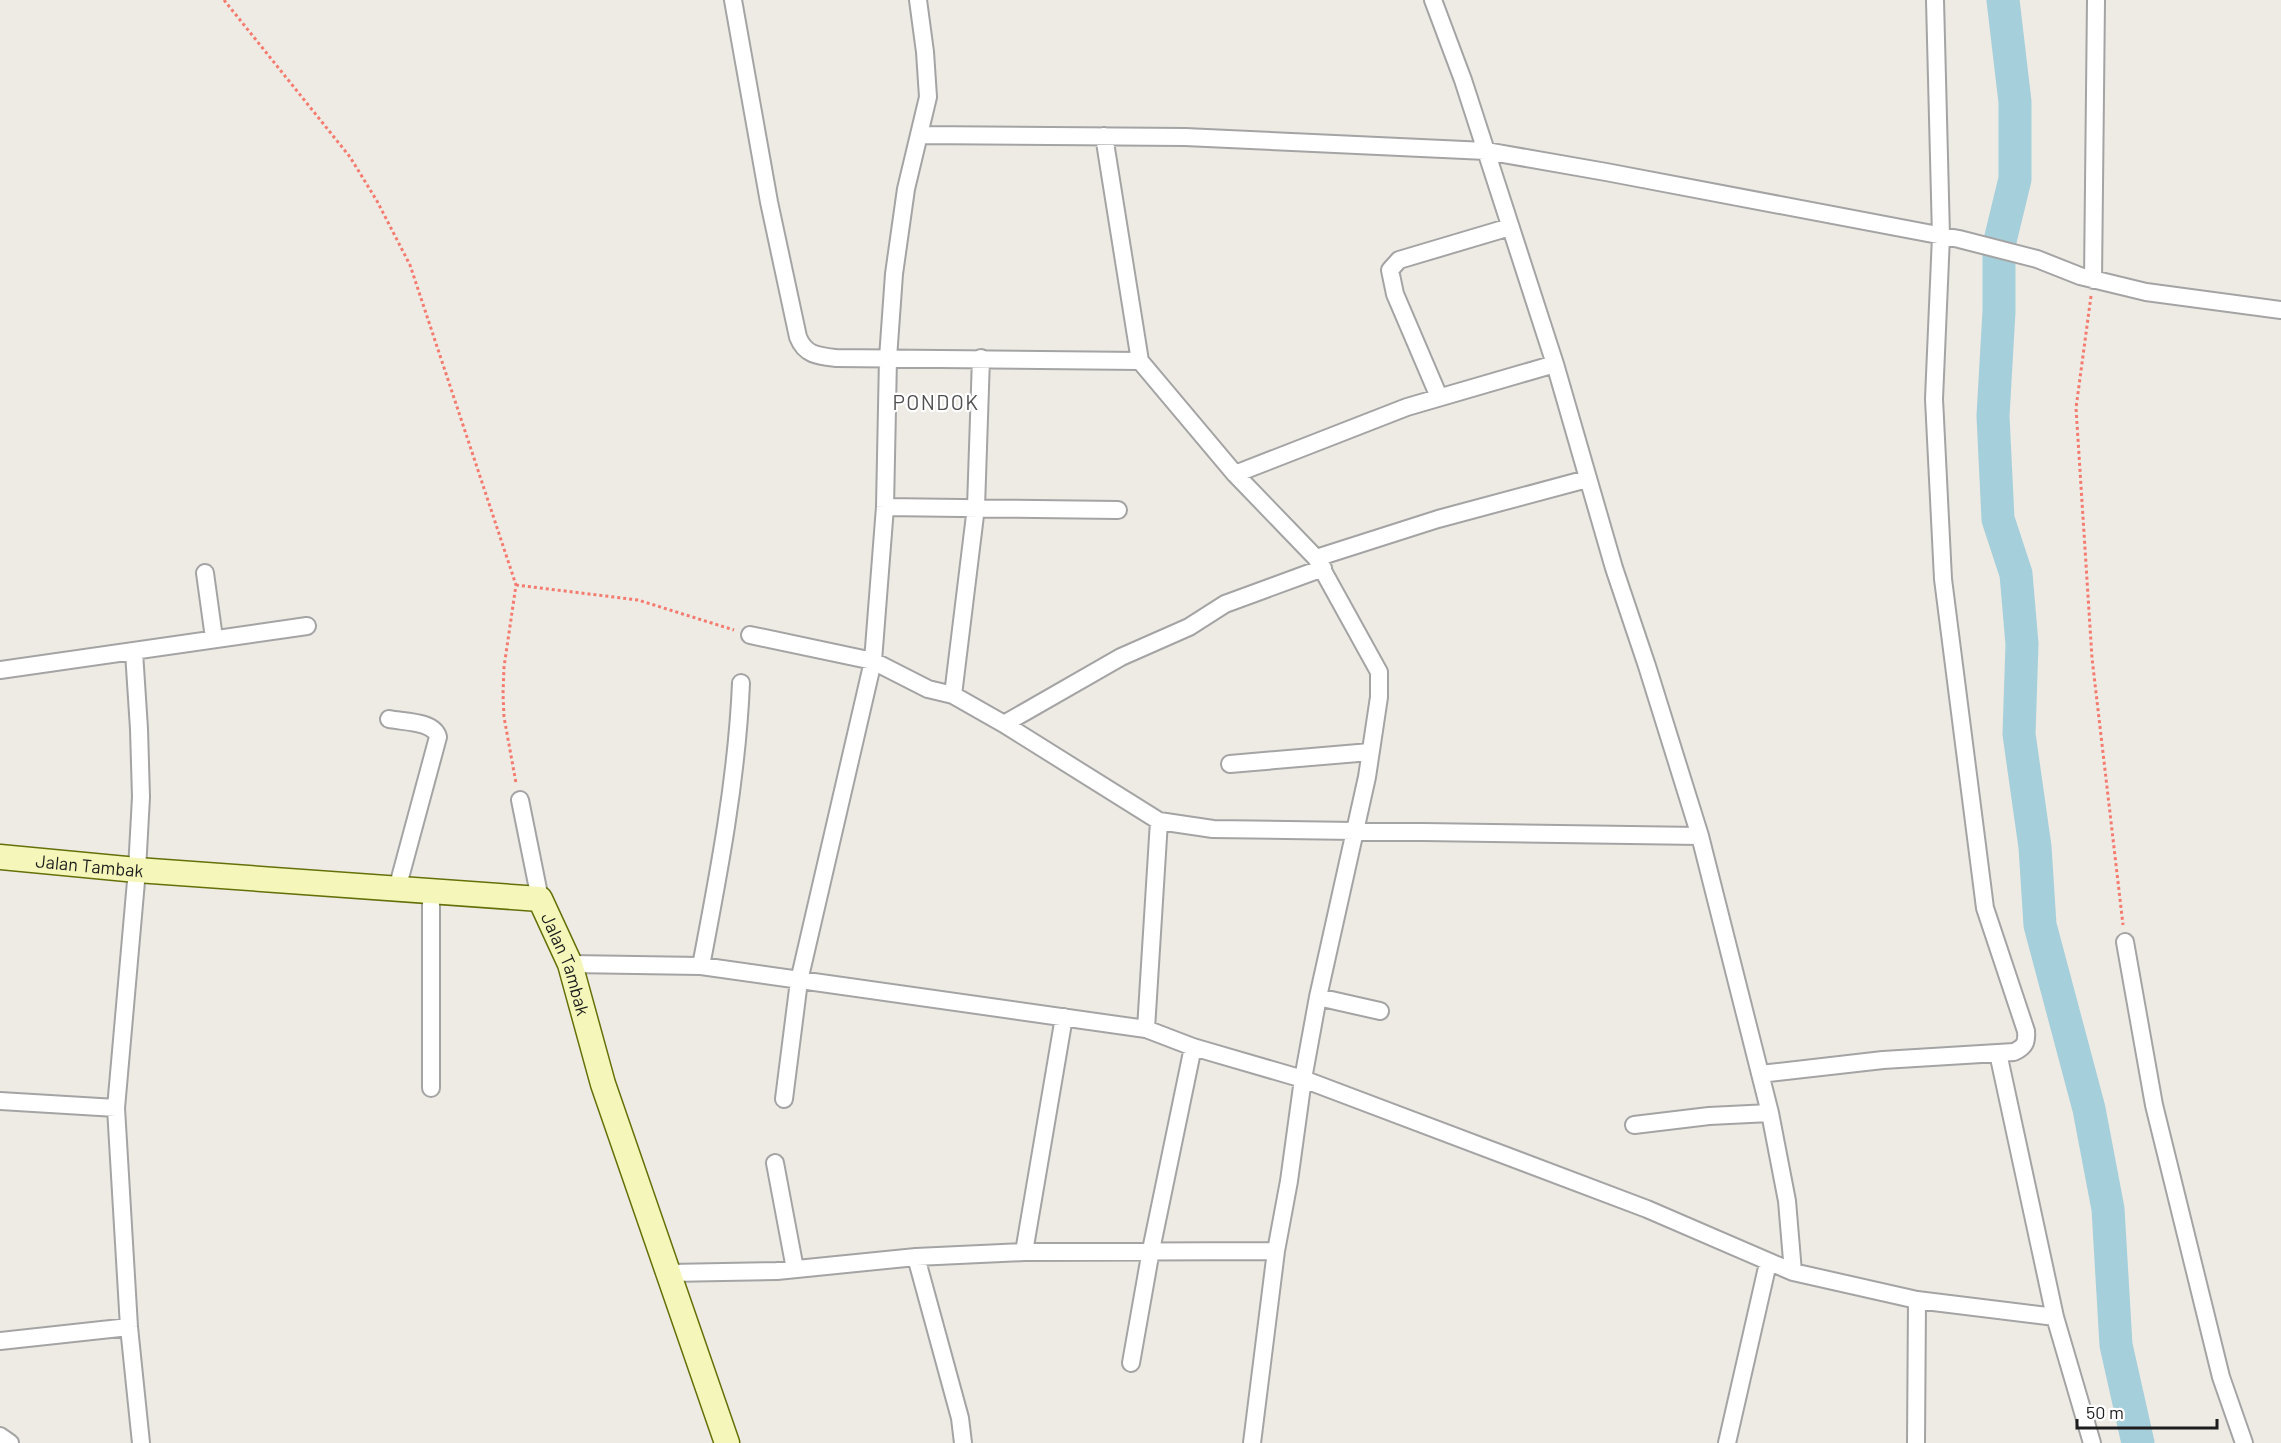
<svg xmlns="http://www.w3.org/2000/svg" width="2281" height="1443" viewBox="0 0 2281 1443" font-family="Barlow,sans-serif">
<rect width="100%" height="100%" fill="#eeeae4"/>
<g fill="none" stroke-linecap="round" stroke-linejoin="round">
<path stroke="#a5cfda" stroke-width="33" d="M2003,0L2015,102V179L1999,245V311L1993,416L1998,519L2016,574L2022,644L2019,734L2035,847L2040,925L2089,1109L2108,1209L2116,1345L2138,1443"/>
<defs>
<path id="street" d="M733,0L769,202L798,337C805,355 818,356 836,358L1140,361
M1433,0L1463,80L1555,364L1614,568L1647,666L1700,836L1770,1113L1787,1201L1793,1272
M919,135L1185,137L1486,151L1606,172L1959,239L2037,259L2080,276L2146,292L2281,310
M1104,136L1140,361L1235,474L1316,558L1379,672V697L1367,777L1318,997L1303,1079L1289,1181L1276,1251L1252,1443
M2093,280L2096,0
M1439,397L1395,294L1390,270L1399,260L1510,227
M1235,474L1407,407L1555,364
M885,507L1118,510
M1316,558L1438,519L1587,479
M205,573L214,638
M750,635L873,661L928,689L953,695L1004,724L1159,821L1213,829L1700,836
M134,652L139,729L141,797L137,870L116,1108L129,1327L141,1443
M0,670L307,626
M953,695L976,507L981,358
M389,719C403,722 434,721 438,737L397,889
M1004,724L1121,657L1189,627L1225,604L1323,568
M1230,764L1370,752
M520,800L540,899
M2125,942L2154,1105L2221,1377L2244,1443
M570,964L701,966L1146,1029L1193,1047L1303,1079L1647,1209L1793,1272L1917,1300L2055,1317
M701,966C719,872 737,778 741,683
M1318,997L1380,1011
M1146,1029L1159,821
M1998,1053L2055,1317L2092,1443
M1760,1074L1883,1060L2014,1052C2025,1047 2027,1042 2026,1031L1985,908L1943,579L1934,399L1941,236L1935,0
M431,1088V892
M784,1099L799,981L873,661L885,507L888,358L894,274L906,189L928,97L925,52L918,0
M0,1101L116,1108
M1634,1125L1709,1116L1770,1113
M775,1163L795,1269
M1024,1252L1064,1017
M916,1257L960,1418L963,1443
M669,1273L777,1271L916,1257L1024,1252L1276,1251
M0,1341L129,1327
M1131,1363L1151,1250L1193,1047
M0,1436L10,1443
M1727,1443L1768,1263
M1916,1443L1917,1300"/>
<g id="secondary">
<path id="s1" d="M0,857L137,870L540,899L570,964L603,1084L727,1443"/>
</g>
</defs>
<use href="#street" stroke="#a4a4a4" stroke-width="20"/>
<use href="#secondary" stroke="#657009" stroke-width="27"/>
<path stroke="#f47b6f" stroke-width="3" stroke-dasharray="3 3" stroke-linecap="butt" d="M224,0L350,157L377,201L410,265L516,585L504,667L503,694L504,717L516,783
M2091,296L2076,408L2092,658L2123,925
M516,585L638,600L734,630"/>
<use href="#street" stroke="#fff" stroke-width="16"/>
<use href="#secondary" stroke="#f4f7b9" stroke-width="24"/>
</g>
<g text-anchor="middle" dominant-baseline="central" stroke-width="4.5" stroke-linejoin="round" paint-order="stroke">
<g font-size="18" fill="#1d1d1d" stroke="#fff">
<text stroke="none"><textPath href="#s1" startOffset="90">Jalan Tambak</textPath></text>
<text stroke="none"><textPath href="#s1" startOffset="612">Jalan Tambak</textPath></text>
</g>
<g font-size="21" letter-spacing="1.5" fill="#505050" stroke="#fff">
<text x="936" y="401">PONDOK</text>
</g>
</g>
<path d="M2077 1419v9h140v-9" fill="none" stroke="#1d1d1d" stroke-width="3"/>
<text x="2086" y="1419" font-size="18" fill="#1d1d1d" stroke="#ffffff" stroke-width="4.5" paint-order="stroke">50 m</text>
</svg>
